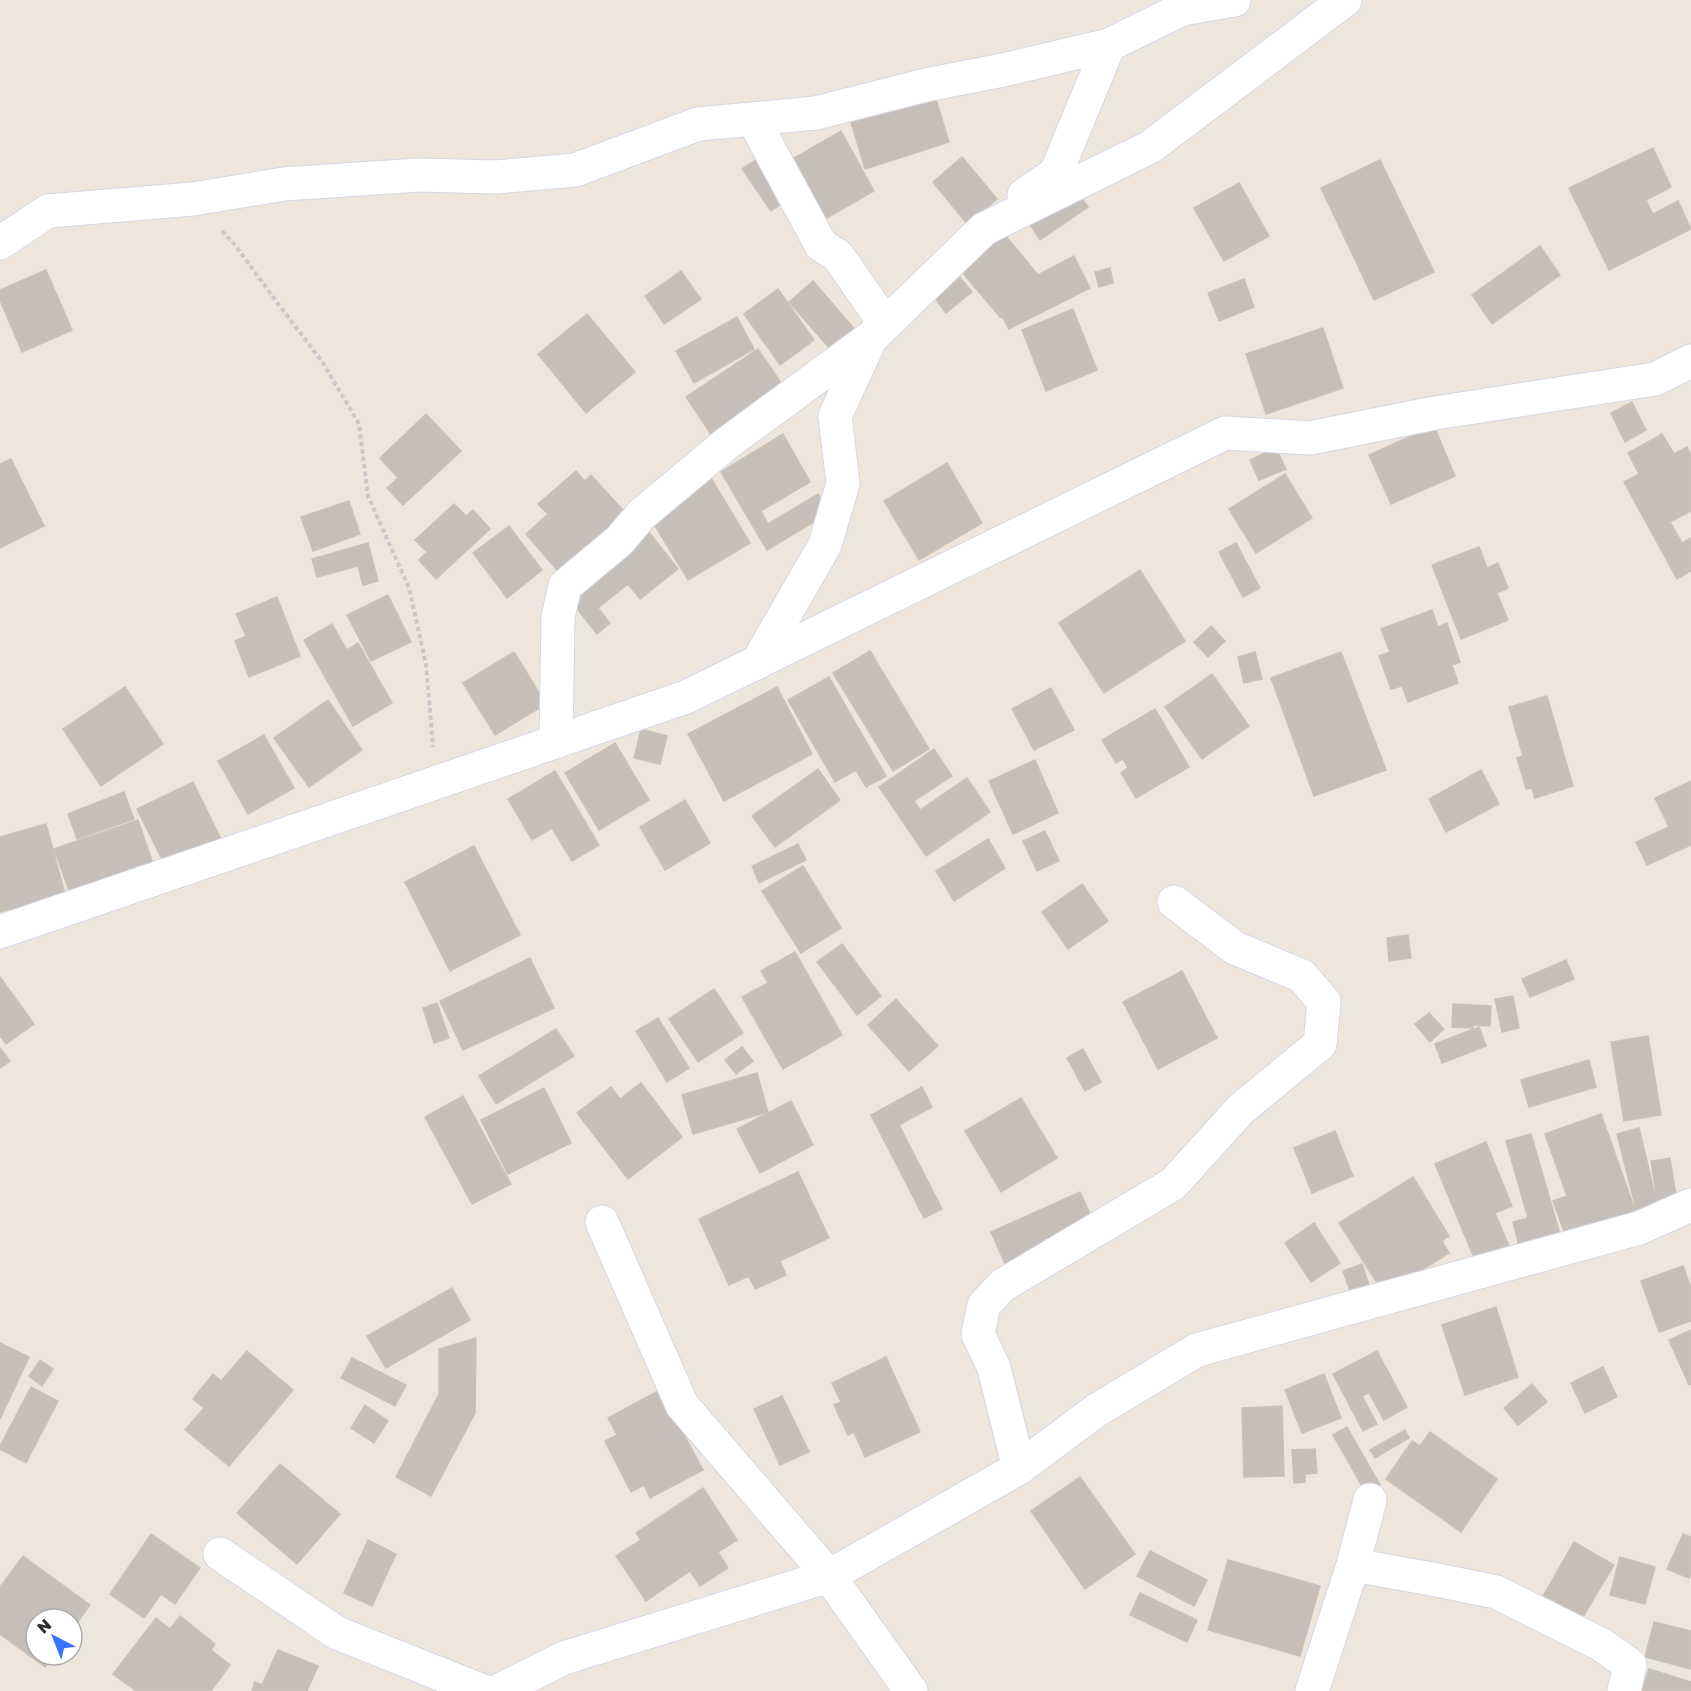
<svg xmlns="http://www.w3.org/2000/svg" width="1691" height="1691" viewBox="0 0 1691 1691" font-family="'Golos Text',sans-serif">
<rect width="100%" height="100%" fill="#eee5dd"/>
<path fill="#c6bfb9" stroke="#cac1b6" stroke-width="1.5" d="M935,96L949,142L865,169L851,122Z
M841,131L874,191L818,223L784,164Z
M1653,148L1671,187L1646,200L1653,214L1678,201L1691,229L1609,270L1569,188Z
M762,156L791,197L771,211L742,169Z
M962,157L997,199L967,224L933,182Z
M1380,160L1434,272L1374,300L1321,188Z
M1239,183L1269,236L1224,261L1194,208Z
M1075,188L1088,207L1040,240L1027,220Z
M1001,230L1038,275L1074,256L1090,288L1009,329L1002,316L1000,317L957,266Z
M1540,246L1560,275L1492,324L1472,295Z
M1110,268L1113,283L1099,287L1095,272Z
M953,269L972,292L946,313L928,289Z
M46,270L72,330L22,352L0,300V290Z
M681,271L701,299L664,324L645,296Z
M1244,279L1254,307L1219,321L1208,293Z
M813,281L857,332L833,352L789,302Z
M778,289L814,340L780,365L744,314Z
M1073,309L1097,370L1046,391L1022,330Z
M587,314L635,372L586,413L538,354Z
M737,317L754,349L694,383L676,351Z
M1323,328L1343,388L1266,414L1246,354Z
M758,349L790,396L718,445L686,397Z
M1632,402L1646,430L1625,442L1611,413Z
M426,414L461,451L403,505L387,488L398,478L380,458Z
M1434,426L1455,476L1391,504L1369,455Z
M783,434L810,482L761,511L768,524L818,494L829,513L767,550L721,472Z
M1662,434L1674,454L1687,447L1691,455V511L1670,522L1682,543L1691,538V571L1677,579L1624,482L1639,474L1628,453Z
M1276,448L1286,469L1259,480L1250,460Z
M11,459L44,526L0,548V464Z
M947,463L982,523L919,560L884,501Z
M576,471L585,481L591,475L629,517L562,576L526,534L548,514L538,504Z
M1285,474L1312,518L1256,553L1229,509Z
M711,478L750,543L688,580L649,516Z
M349,501L360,534L313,551L301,517Z
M454,504L466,516L473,510L490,529L436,579L419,560L427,552L415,540Z
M509,526L542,570L507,598L473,553Z
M648,531L678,569L640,599L628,584L598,608L610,623L597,634L567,596Z
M368,543L378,581L363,585L358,566L317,577L312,559Z
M1236,543L1260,588L1243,597L1219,552Z
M1479,547L1487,568L1498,563L1508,588L1497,593L1508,620L1461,639L1432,565Z
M1140,570L1185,641L1104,693L1059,623Z
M388,595L411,642L371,661L347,615Z
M277,597L300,656L249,677L235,641L246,636L236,614Z
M1432,610L1438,627L1447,623L1460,662L1452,665L1458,683L1408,702L1402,686L1391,689L1379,656L1390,652L1381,629Z
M332,624L347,650L358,643L392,703L353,726L304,640Z
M1211,626L1225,641L1208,657L1194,642Z
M870,651L929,749L893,771L833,673Z
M514,652L546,704L495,735L463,683Z
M1255,652L1262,679L1244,683L1238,657Z
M1341,652L1386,770L1314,796L1271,678Z
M1212,674L1249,726L1202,759L1165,707Z
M829,677L886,776L866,787L856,770L835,782L788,700Z
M125,687L163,744L101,786L63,729Z
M777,687L812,754L724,801L688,734Z
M1051,688L1074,730L1034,750L1012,709Z
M1547,696L1573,786L1535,798L1532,788L1526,789L1517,758L1523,756L1509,707Z
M328,700L362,750L309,787L274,738Z
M1155,709L1189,767L1136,798L1121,773L1128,768L1123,759L1116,763L1102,740Z
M641,729L667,736L660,764L634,758Z
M264,735L294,788L248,814L218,761Z
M615,743L649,800L599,830L565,773Z
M934,749L952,776L914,801L920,810L967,778L990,812L926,856L879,787Z
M1035,760L1058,813L1013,834L989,781Z
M818,769L840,800L775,847L752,816Z
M1481,770L1499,804L1446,832L1429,799Z
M555,771L599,845L572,861L552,828L532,840L508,799Z
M1691,781V845L1647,865L1636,842L1669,827L1655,798Z
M193,782L221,839L166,867L137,809Z
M124,792L134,819L77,839L68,814Z
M685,800L710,843L665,870L640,827Z
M138,820L153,864L70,893L54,849Z
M46,824L65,894L0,912V837Z
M1045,831L1059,861L1037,871L1023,841Z
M988,839L1005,868L954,901L936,871Z
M798,844L806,860L759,883L752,866Z
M474,846L520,935L450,971L405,882Z
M803,866L841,928L801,953L762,891Z
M1082,884L1108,921L1068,949L1042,912Z
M1408,935L1411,958L1389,961L1387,938Z
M842,944L881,996L857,1015L817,962Z
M795,952L842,1035L783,1069L742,997L768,983L761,971Z
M530,958L554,1008L463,1050L440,1001Z
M1566,960L1574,979L1530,997L1522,979Z
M1182,971L1217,1038L1158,1069L1123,1002Z
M0,977L34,1024L6,1044L0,1036Z
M714,989L743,1033L698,1062L669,1019Z
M1513,996L1519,1028L1502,1032L1495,999Z
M896,999L938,1046L909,1071L868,1025Z
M437,1003L449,1038L434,1043L423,1008Z
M1453,1004L1491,1006L1490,1026L1473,1025V1028L1452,1027Z
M1429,1013L1444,1029L1430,1042L1415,1024Z
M658,1018L689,1068L667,1082L636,1031Z
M1479,1027L1486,1046L1442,1063L1435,1044Z
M556,1029L574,1056L496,1104L479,1076Z
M1648,1036L1661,1115L1624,1121L1611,1042Z
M742,1047L753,1061L736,1074L725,1060Z
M0,1048L10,1061L0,1068Z
M1083,1049L1101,1082L1085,1091L1067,1058Z
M1589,1060L1596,1087L1529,1107L1521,1080Z
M757,1073L768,1112L693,1134L682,1095Z
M641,1083L682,1137L628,1179L577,1113L611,1087L620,1099Z
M922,1087L932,1107L899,1125L942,1209L924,1218L871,1115Z
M544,1088L571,1143L508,1174L481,1120Z
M463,1096L511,1184L472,1204L425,1117Z
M1021,1098L1057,1158L1001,1192L965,1131Z
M791,1101L813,1145L760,1173L737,1129Z
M1601,1114L1635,1210L1565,1234L1553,1201L1567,1196L1545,1134Z
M1639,1128L1657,1203L1636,1209L1617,1134Z
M1335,1131L1353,1176L1312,1193L1294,1148Z
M1531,1134L1560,1234L1519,1246L1513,1222L1528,1218L1506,1141Z
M1486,1142L1512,1206L1495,1213L1509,1246L1475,1260L1435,1164Z
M1670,1158L1677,1201L1658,1205L1651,1161Z
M798,1172L829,1238L780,1261L786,1275L755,1289L749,1276L729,1285L699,1219Z
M1413,1177L1449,1236L1442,1241L1449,1253L1384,1294L1339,1223Z
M1080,1192L1095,1225L1006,1266L991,1232Z
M1314,1223L1340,1263L1311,1282L1285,1243Z
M1362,1264L1370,1288L1351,1294L1343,1271Z
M1683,1266L1691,1288V1321L1659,1332L1641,1281Z
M452,1288L470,1320L386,1368L367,1336Z
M1496,1307L1518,1377L1465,1395L1442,1325Z
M1691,1330V1384L1689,1385L1669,1340Z
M476,1338L475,1413L439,1394V1349Z
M0,1343L29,1357L0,1419Z
M247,1351L293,1390L229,1466L185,1430L204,1408L193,1399L213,1374L221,1381Z
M1377,1351L1407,1407L1384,1420L1369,1393L1362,1396L1377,1424L1363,1431L1333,1374Z
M886,1357L920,1432L865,1457L854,1432L848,1435L834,1405L841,1402L832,1383Z
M352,1358L406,1385L395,1406L341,1378Z
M40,1360L53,1369L42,1386L29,1376Z
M1603,1367L1617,1397L1585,1413L1571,1383Z
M1324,1374L1341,1418L1302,1433L1285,1390Z
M1532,1384L1547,1402L1518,1425L1504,1408Z
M31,1387L58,1401L26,1463L0,1449V1446Z
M660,1390L703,1470L650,1498L644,1485L631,1492L605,1441L617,1435L608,1418Z
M439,1394L475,1413L431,1496L396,1477Z
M782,1396L809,1452L780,1465L754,1409Z
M365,1405L388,1421L374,1443L351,1428Z
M1282,1406L1284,1476L1244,1477L1242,1408Z
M1347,1427L1380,1485L1366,1493L1333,1435Z
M1405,1430L1409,1438L1375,1458L1370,1450Z
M1430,1432L1497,1479L1461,1532L1386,1479L1412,1441L1420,1446Z
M1315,1449L1317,1473L1305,1474V1482L1294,1483L1292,1450Z
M280,1464L340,1514L297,1564L237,1513Z
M1080,1477L1135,1554L1085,1589L1031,1511Z
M703,1488L737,1540L718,1552L728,1568L700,1586L690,1571L646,1601L616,1556L641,1540L636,1533Z
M151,1534L200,1568L175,1604L161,1594L144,1618L110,1594Z
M1683,1534L1691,1537V1574L1689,1578L1667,1569Z
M368,1540L396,1554L372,1606L344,1593Z
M1574,1542L1614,1565L1581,1620L1542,1598Z
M1150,1551L1207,1580L1194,1606L1137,1576Z
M23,1556L90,1605L72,1630V1619H36V1655H54L45,1667L0,1634V1587Z
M1620,1557L1655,1567L1645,1604L1610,1595Z
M1228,1560L1320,1586L1300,1656L1208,1630Z
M1140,1593L1197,1620L1187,1642L1130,1615Z
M180,1616L215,1644L211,1650L230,1665L211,1691L204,1690L203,1691H136L113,1674L156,1618L170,1629Z
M1654,1622L1691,1631V1669L1645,1657Z
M278,1650L318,1666L307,1691H252L255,1682L262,1685Z
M1649,1669L1691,1682V1691H1642Z"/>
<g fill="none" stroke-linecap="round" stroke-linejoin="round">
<defs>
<path id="street" d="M753,119L821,245L838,256L884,322
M1024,195L1056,173L1109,45L1182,9L1234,0
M0,243L48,211L193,199L284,184L419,175L496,177L575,170L698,124L816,113L926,85L1003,70L1109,45
M757,663L825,545L843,483L835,416L870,340
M556,742L558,617L565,586L619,541L642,514L726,444L873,336L984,229L1150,147L1345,0
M0,932L686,697L1225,433L1310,438L1435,413L1655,379L1691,361
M602,1222L682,1405L829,1576L911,1691
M1019,1468L994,1368L978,1334L984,1305L1003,1285L1173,1184L1241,1109L1320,1044L1324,1002L1302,976L1235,948L1174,902
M220,1554L337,1633L483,1691
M1353,1565L1432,1579L1496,1592L1602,1645L1630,1665L1624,1691
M498,1691L564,1658L829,1576L1019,1468L1097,1410L1197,1350L1639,1228L1691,1205
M1312,1691L1353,1565L1370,1500"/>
</defs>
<use href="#street" stroke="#d2d8e5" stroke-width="35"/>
<path stroke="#c8c8c8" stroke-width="4" stroke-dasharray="4.5 3" stroke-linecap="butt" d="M222,231L235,245L276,301L323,363L359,424L368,496L409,588L426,664L433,747"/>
<use href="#street" stroke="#fff" stroke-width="33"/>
</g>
<g transform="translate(54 1637) rotate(318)"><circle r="28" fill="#ffffff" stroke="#aaaaaa" stroke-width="1.5"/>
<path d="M0-4.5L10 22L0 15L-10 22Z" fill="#3973ff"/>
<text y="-9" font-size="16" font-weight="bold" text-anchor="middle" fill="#2b2b2b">N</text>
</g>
</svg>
